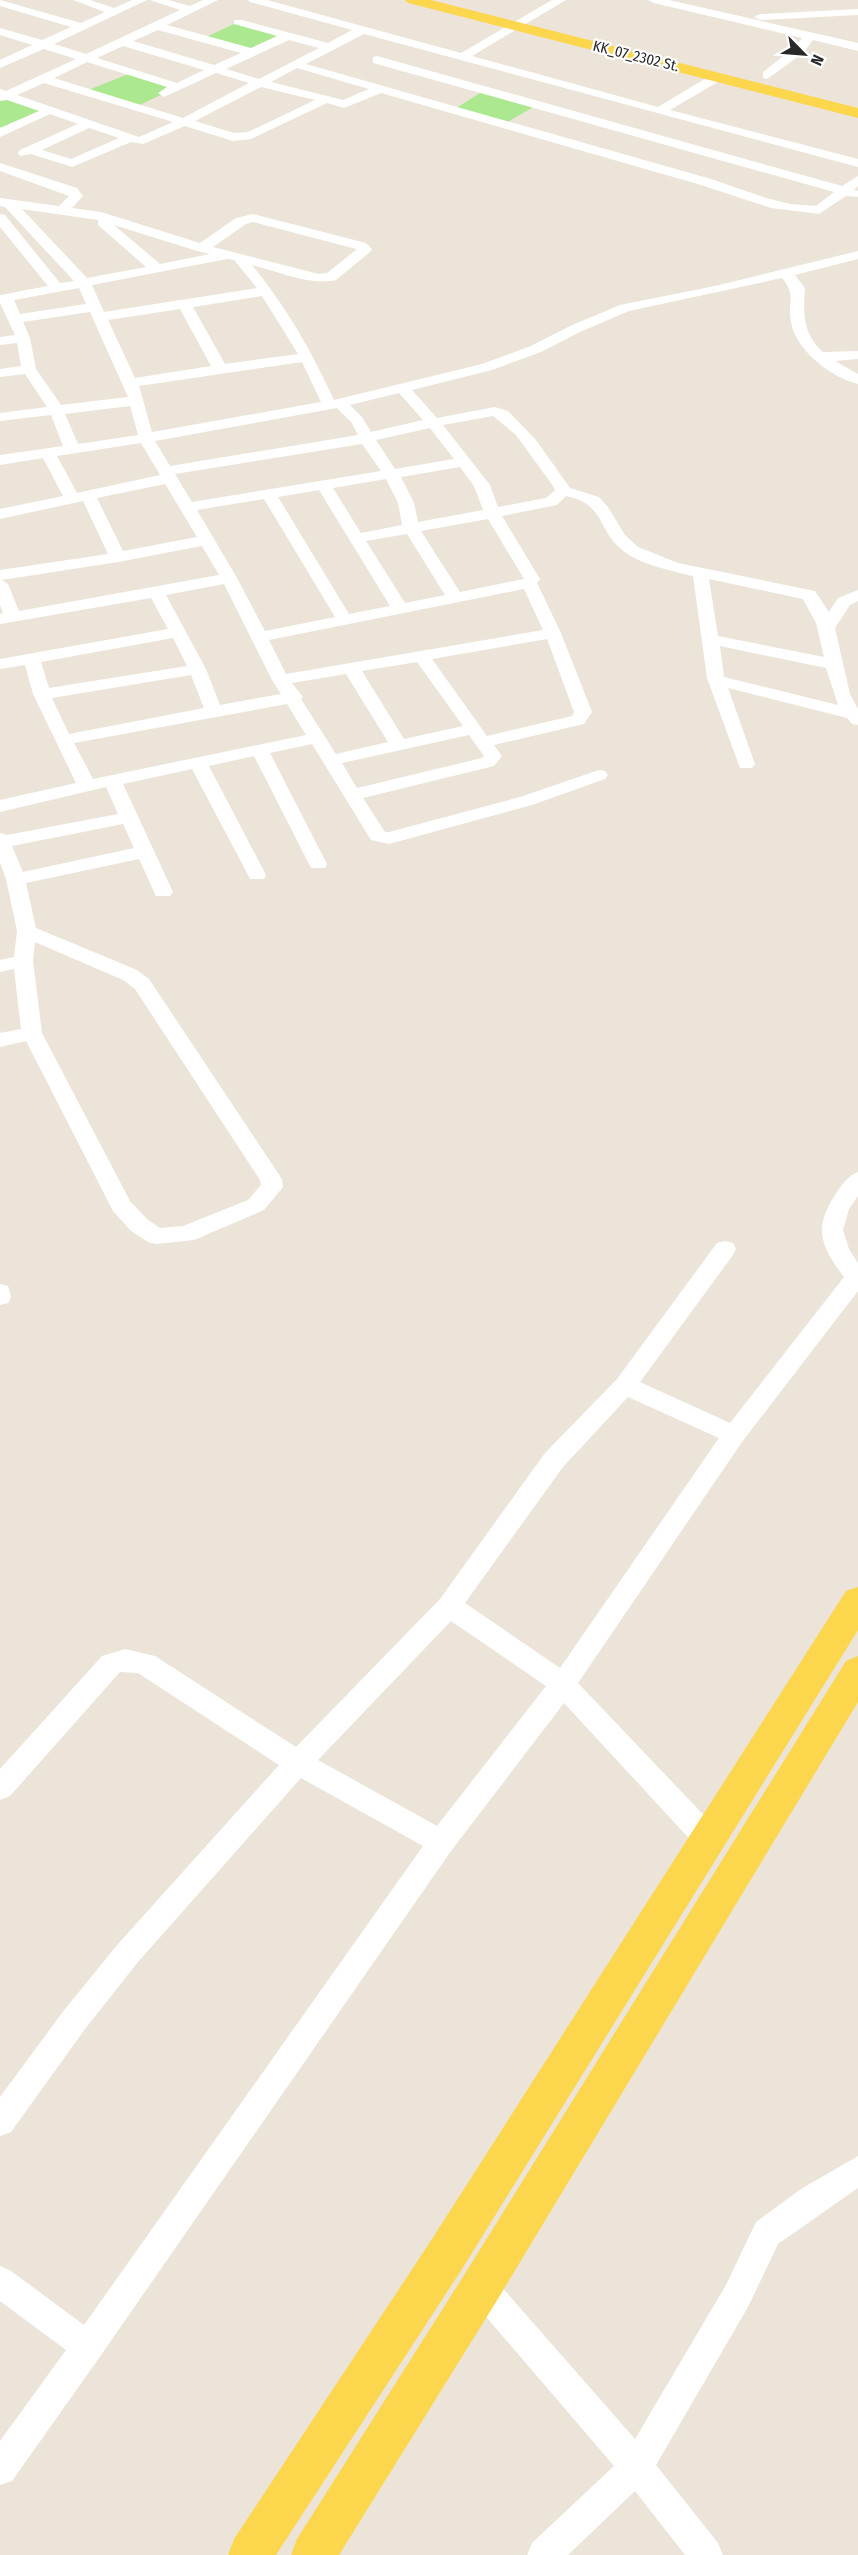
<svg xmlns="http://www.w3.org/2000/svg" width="858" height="2555" viewBox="0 0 858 2555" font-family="'Fira Sans Condensed',sans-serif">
<rect width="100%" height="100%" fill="#ece4d8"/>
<path fill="#ace88f" d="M238,22L288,36L251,52L202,39Z
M131,73L178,87L135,107L86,91Z
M485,90L537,105L504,124L453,110Z
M8,95L50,110L8,129L0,127V99Z"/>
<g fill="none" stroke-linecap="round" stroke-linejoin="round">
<path fill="#fff" fill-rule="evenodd" d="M0,0L81,23L105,12L73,0H90L114,8L132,0H147L54,44L86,54L180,10L150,0H168L190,6L203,0H218L167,25L251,48L277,36L234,24V20H242L328,43L352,30L250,2L248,0H267L461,53L552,0H566L472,56L658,107L713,74H721V80L670,110L858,159V167L364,34L306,64L711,179L766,198L790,204L816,206L834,192L373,63V57L377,56L842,186L858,176V186L854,190L858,191V197L846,196L819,214L771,208L701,185L381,93L344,108L327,103L251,139L233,141L185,126L143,144L131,142L72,167L31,154L20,156L18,153L20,150L78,124L50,114L0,137V128L39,111L7,100L0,101V89L6,91L76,59L44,49L0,68V60L32,45L0,35V28L42,40L71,27L0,6ZM158,30L241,53L214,65L133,41ZM289,40L319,48L259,79L226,69ZM123,46L204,70L177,83L97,58ZM87,62L167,87L158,93L164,97L216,73L249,83L183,118L54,78ZM297,68L369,89L343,100L271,82ZM44,83L173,122L139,137L17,95ZM261,87L315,100L248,132L234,133L195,121ZM89,128L119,138L71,159L42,150Z
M648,0H669L858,43V51L813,40L803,53L767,79L763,78V72L795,47L802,38L654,3Z
M858,9V15L760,20L754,17L760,14Z
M0,163L77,188L83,196L72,208L101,212L200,243L236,218L253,214L366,243L372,249L370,252L336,280C310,286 277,271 252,265C286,306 312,352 334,400L482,364L531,346L570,326L620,305L715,286L858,251V259L795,275L805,288C803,314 803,334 823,352L858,351V359L835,361L858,374V384C832,378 795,350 791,322C787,302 797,296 782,278L629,311L580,332L541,352L492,370L412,390L437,418L495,407L508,411L536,440L570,488L599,497L608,507L625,535L638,547L678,563L815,591L829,612L838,598L858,590V601L850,605L835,628L850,694L858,709V725L852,724L847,718L728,688L755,764L752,768H740L707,678L693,576C669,570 641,565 622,550C597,529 605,504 566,496L557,505L502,516L540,579L537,583L561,633L592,712L584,724L494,745L502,756L494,766L363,798L385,832H389L520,797L599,770L605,771L608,775L605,779L532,805L389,844L371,840L312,744L270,753L327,864L325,868H311L309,864L254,756L209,766L266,875L264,879H250L248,875L192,769L123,784L173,892L170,896H156L139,859L26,883L36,928L137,970L149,979L282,1179L283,1187L264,1210L194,1240L156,1244L148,1242L131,1231L113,1211L26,1041L0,1047V1033L21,1029L14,969L0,972V960L14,957L17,931L6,879L0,863V833L7,835L118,814L106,787L0,812V800L76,783L33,694L25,665L0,669V659L168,629L151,598L0,624V614L3,613L0,605V570L108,554L83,501L0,519V509L63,496L43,458L0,465V455L63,446L51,415L0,421V413L47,407L25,374L0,377V369L21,366L17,343L0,345V337L15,335L0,303V295L48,286L0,227V214L5,215L60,283L74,281L5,207L0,206V198L59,206L69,196L0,171ZM22,209L98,220V225L146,267L87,278ZM253,222L356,249H357L327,273L319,274L213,247L246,224ZM114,225L197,251L210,254L160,264ZM227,259L234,260L257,288L104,312L92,285ZM79,288L86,304L20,314L14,300ZM262,296L298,354L225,364L193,307ZM180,309L211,366L135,378L108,320ZM90,312L128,397L61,405L36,369L30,338L23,322ZM302,362L321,402L152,432L139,386ZM399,393L423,420L371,432L362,417L350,405ZM130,406L138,435L78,444L65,414ZM337,408L351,422L358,435L170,466L155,441ZM493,416L516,435L553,486L555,490L546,498L498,507L490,485L443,425ZM430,428L454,459L395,469L376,440ZM141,443L160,475L77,493L57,456ZM362,444L381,471L192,502L175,474ZM460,467L474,486L483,510L418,522L414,503L401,477ZM386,479L398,503L402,525L361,533L333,488ZM165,484L197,537L123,551L97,498ZM319,490L390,606L349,614L278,497ZM264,499L335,617L265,631L237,578L197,510ZM488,519L524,579L460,592L421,531ZM407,534L445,595L405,603L366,541ZM202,546L219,575L19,611L8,584L2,580L118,562ZM709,579L803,599L816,623L824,657L718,636ZM224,584L272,680L281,694L220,705L206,669L166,595ZM524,589L543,630L286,674L269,640ZM173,638L187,666L49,688L41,662ZM547,639L574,712L572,716L487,736L432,659ZM720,646L826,668L838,705L724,677ZM417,662L463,726L404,739L362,671ZM346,674L388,742L336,754L301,699L303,697L292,683ZM191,675L204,708L69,734L52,698ZM287,704L306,735L93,779L74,743ZM469,735L484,756L482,758L357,788L342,763ZM123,824L134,848L23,872L12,846ZM35,942L123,980L135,989L260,1180L261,1185L248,1200L183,1226L160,1228L147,1219L130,1201L42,1033L33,961Z
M858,1172V1196L849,1209L843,1230L849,1249L858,1263V1291L742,1442L578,1683L717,1829L721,1838L717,1847L707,1850L697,1847L564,1703L451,1851L99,2358L12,2481L0,2485V2441L66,2350L0,2301V2266L11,2271L84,2325L423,1846L301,1778L138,1962L85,2029L11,2132L0,2136V2097L65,2009L118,1944L279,1765L138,1673L120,1672L10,1796L0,1800V1769L102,1656L125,1649L155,1656L296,1747L440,1599L545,1453L617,1379L717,1243L725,1241L733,1243L736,1249L733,1255L640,1382L730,1423L844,1277C821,1246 813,1229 835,1195C841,1186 847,1176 858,1172ZM628,1397L719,1438L560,1668L465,1603L563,1467ZM451,1621L546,1686L437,1826L318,1760Z
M0,1284L8,1286L11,1297L8,1303L0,1305Z
M858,2156V2188L778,2244L748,2307L656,2465L718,2543L723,2555H685L635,2491L568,2555H527L532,2543L614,2466L470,2298L465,2287L470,2276L481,2271L492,2276L635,2439L726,2285L756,2222L801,2189Z"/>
<path fill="#fcd64d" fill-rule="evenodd" d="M405,0H431L858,108V118L408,3Z
M858,1587V1630L462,2269L276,2555H228L234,2539L432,2239L846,1591Z
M858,1656V1702L496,2302L339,2555H291L297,2539L466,2272L846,1661Z"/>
</g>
<g text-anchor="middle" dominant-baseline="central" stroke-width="4.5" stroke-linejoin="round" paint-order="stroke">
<g font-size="15" fill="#282828" stroke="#fff">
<text transform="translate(636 56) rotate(14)">KK_07_2302 St.</text>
</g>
</g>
<g transform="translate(804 54) rotate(115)" stroke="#ffffff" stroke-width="4.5" paint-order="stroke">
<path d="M0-4.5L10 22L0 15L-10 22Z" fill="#282828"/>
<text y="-9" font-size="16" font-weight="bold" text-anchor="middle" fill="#282828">N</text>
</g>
</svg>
